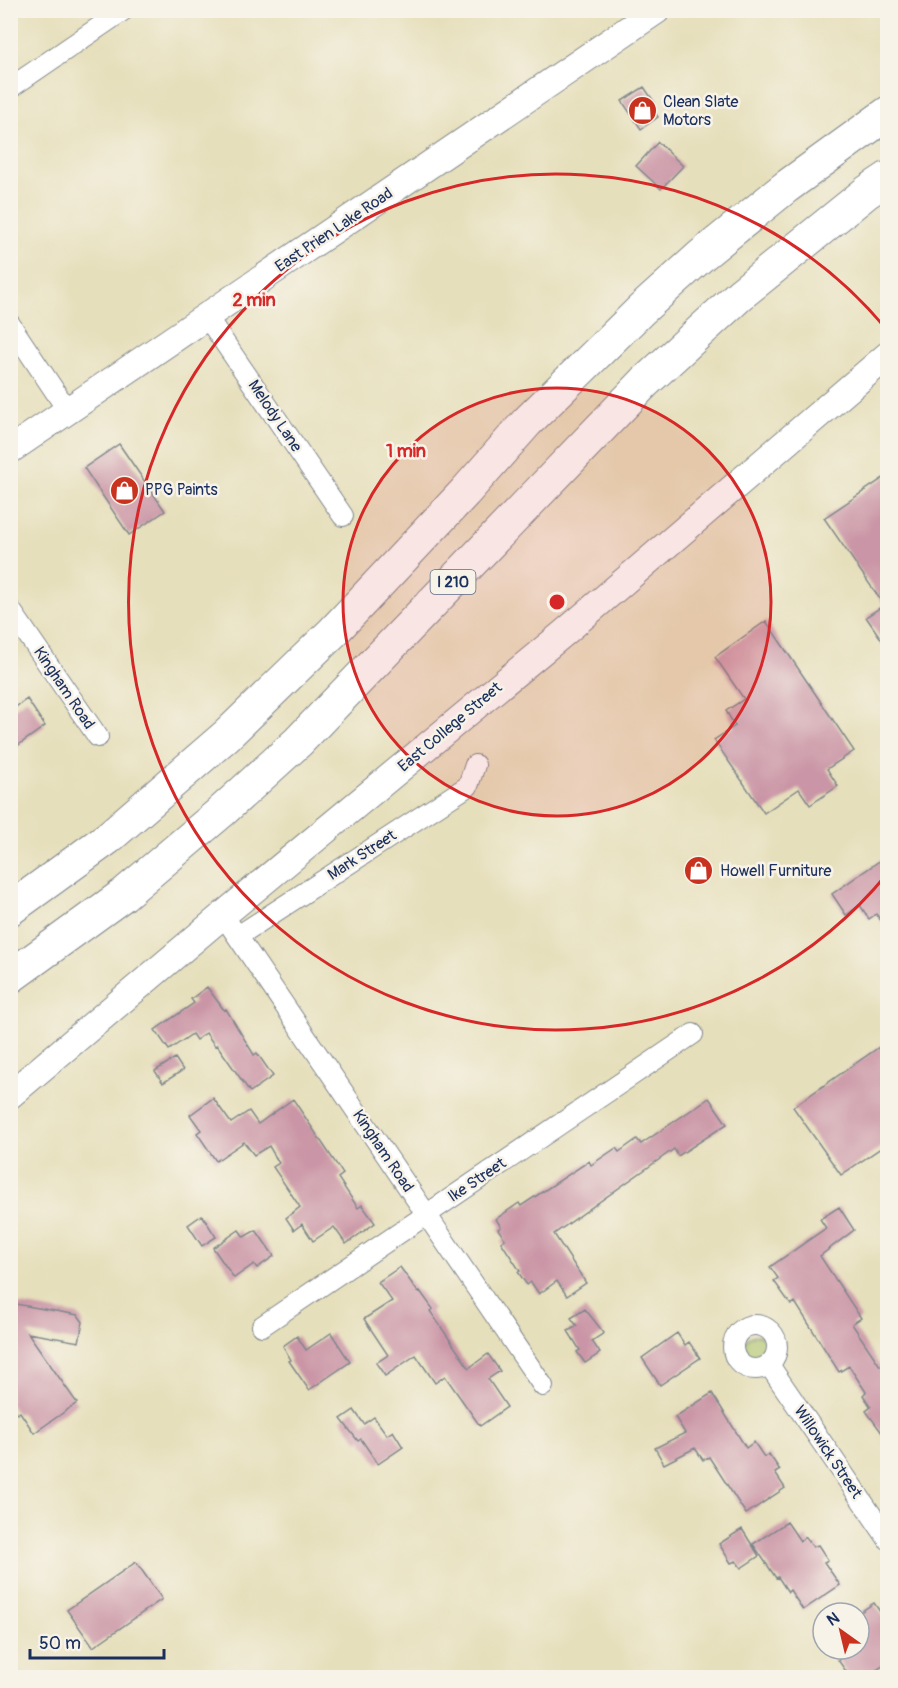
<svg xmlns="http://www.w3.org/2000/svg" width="898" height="1688" viewBox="0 0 898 1688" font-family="Pangolin,sans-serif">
<rect width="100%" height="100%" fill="#f7f3e8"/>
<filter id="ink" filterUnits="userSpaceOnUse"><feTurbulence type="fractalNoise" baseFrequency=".0167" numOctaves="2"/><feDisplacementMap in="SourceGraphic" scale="12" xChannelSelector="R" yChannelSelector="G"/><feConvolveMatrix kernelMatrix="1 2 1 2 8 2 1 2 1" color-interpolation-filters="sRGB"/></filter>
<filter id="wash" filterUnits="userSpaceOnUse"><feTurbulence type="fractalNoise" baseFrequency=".008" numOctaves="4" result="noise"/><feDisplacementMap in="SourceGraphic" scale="24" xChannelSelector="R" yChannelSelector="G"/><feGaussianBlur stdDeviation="1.35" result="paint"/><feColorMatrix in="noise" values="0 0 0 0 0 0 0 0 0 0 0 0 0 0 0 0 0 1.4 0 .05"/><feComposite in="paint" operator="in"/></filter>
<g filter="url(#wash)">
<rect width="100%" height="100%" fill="#e6dfbb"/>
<path fill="#acc267" stroke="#647862" stroke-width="1.5" d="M744 1347a12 12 0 1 1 24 0a12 12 0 1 1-24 0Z"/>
<g id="blocks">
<path fill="#ca95a6" d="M644,87L655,103L651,106L658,117L641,129L622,101Z
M658,142L683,166L661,189L636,166Z
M119,444L165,511L129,535L84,468Z
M888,475V649L866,617L884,605L824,518Z
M766,621L854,751L827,769L838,786L810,805L799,789L764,813L714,740L735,726L726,711L744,699L715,657Z
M27,699L45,726L10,751V711Z
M888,855V930L876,914L869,919L860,905L846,915L832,894Z
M207,987L224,1010L226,1009L254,1055L257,1053L273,1076L250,1092L217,1045L215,1046L206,1033L196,1040L192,1034L169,1050L155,1030L194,1003L191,999Z
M888,1041V1143L841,1175L793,1107Z
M175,1058L183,1070L163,1083L155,1071Z
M213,1098L231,1123L249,1111L258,1124L293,1099L343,1174L338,1178L358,1208L362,1205L375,1223L346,1244L334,1227L313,1241L302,1224L294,1230L286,1218L300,1207L273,1167L279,1163L269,1146L254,1155L244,1142L216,1161L197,1133L201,1130L190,1115Z
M709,1098L727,1124L678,1156L674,1149L554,1234L586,1283L567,1296L557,1281L539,1294L531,1282L527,1285L518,1272L520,1271L501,1242L505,1239L498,1229L501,1227L496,1219L519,1203L521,1206L589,1161L591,1165L616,1148L619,1152L637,1139L641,1144Z
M839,1207L854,1230L820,1256L861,1318L852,1324L880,1366L888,1361V1441L866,1411L871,1407L863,1395L866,1392L849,1366L839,1372L795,1302L791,1305L774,1281L778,1278L770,1267L826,1228L820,1219Z
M202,1215L216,1237L202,1246L188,1225Z
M239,1230L244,1237L256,1230L274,1256L257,1268L254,1264L234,1278L213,1248Z
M400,1267L418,1292L420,1291L433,1309L430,1311L469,1368L488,1354L500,1371L488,1379L507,1407L480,1426L445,1376L435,1383L416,1355L385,1376L376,1363L388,1355L364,1319L392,1301L378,1282Z
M10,1303L78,1315L83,1322L79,1342L28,1333L77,1403L34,1433L20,1412L17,1414L10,1404Z
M585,1309L604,1333L592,1341L600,1353L585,1363L577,1352L580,1350L568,1331L577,1326L571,1318Z
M331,1333L350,1362L309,1390L289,1361L291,1360L283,1346L297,1336L306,1350Z
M677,1333L685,1345L689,1342L700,1358L660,1385L642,1358Z
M712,1393L746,1448L754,1442L764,1457L769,1454L780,1470L775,1473L785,1488L746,1514L709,1457L703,1460L695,1448L664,1464L655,1448L685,1433L675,1417Z
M354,1410L364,1424L374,1417L387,1435L393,1431L403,1447L378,1464L361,1439L358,1441L341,1419Z
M787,1522L800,1541L806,1537L813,1547L818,1545L828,1560L824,1562L840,1585L803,1610L790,1590L788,1592L778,1577L776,1578L753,1544Z
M742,1529L759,1556L741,1568L736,1561L731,1563L719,1544Z
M136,1562L162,1599L93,1647L67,1610Z
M874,1603L888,1623V1662L874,1672L878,1677H850L838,1660L853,1649H859V1613Z"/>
</g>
</g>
<g filter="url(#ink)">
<use href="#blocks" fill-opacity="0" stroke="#80878c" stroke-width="1.5"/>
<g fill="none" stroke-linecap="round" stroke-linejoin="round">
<defs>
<path id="street" d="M10,88L124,10
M207,317L343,516
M10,324L68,411
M10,609L98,737
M223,915L543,1386
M238,936L468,786L475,765
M733 1347a22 22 0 1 1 44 0a22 22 0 1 1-44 0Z
M262,1326L693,1034
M769,1365L888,1539"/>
<path id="secondary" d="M10,450L657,10
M10,1095L223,915L564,633L888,355"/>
<path id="highway" d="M10,909L108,838L227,735L333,632L465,492L527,422L641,310L702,255L786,187L888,113
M10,977L123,895L221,812L298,742L645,382L742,293L867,192L888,178"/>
</defs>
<use href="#street" stroke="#80878c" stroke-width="22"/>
<use href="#secondary" stroke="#80878c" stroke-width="29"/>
<use href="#highway" stroke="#80878c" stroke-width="35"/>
<use href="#street" stroke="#fff" stroke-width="20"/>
<use href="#secondary" stroke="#fff" stroke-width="27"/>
<use href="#highway" stroke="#fff" stroke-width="33"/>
</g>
</g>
<circle cx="557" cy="602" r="214" fill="#d62828" fill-opacity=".12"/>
<g fill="none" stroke="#d62828" stroke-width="3">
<circle cx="557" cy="602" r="214"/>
<path d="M887 874A428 428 0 1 1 887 330"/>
</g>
<defs>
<symbol id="shop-disc" viewBox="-11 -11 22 22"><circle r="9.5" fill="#c8321e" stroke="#f7f3e8"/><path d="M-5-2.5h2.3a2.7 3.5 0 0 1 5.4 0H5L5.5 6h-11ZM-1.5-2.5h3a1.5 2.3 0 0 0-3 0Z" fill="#fff"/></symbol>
</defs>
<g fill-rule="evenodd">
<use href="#shop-disc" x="626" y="94" width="33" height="33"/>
<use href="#shop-disc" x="108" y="474" width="33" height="33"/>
<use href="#shop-disc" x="682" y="854" width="33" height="33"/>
</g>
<g text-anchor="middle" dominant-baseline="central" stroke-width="5" stroke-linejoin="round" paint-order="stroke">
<rect fill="#f7f3e8" stroke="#5d6a87" stroke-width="1.5" x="430.5" y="570" width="45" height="24" rx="4.5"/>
<g font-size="15" font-weight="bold" fill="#1b2f5e">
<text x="453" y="582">I 210</text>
</g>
<g font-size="16" fill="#1b2f5e" stroke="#f7f3e8" text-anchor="start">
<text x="663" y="102">Clean Slate<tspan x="663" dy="18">Motors</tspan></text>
<text x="145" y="490">PPG Paints</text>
<text x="720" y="871">Howell Furniture</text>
</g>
<g font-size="16" fill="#1b2f5e" stroke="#f7f3e8">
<text transform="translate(334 230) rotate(-34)">East Prien Lake Road</text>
<text transform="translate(275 416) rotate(56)">Melody Lane</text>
<text transform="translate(64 688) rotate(56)">Kingham Road</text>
<text transform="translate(450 727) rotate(-40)">East College Street</text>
<text transform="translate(362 855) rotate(-33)">Mark Street</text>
<text transform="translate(383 1151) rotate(56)">Kingham Road</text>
<text transform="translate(477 1180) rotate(-34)">Ike Street</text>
<text transform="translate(828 1452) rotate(56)">Willowick Street</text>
</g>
</g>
<circle cx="557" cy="602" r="9" fill="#d62828" stroke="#f7f3e8" stroke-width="3"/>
<g font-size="18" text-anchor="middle" font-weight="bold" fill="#d62828" stroke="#f7f3e8" stroke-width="5" stroke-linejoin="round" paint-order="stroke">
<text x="254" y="306">2 min</text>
<text x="406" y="457">1 min</text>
</g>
<rect width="898" height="1688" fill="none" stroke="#f7f3e8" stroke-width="36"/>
<g transform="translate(841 1631) rotate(326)"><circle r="28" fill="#f7f3e8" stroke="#9fa5b1" stroke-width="1.5"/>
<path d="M0-4.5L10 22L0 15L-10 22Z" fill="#c8321e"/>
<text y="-9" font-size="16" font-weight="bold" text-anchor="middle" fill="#1b2f5e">N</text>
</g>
<path d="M30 1649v9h134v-9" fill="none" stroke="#1b2f5e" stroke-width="3"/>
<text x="39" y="1649" font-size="18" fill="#1b2f5e" stroke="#f7f3e8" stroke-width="4.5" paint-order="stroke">50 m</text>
</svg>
